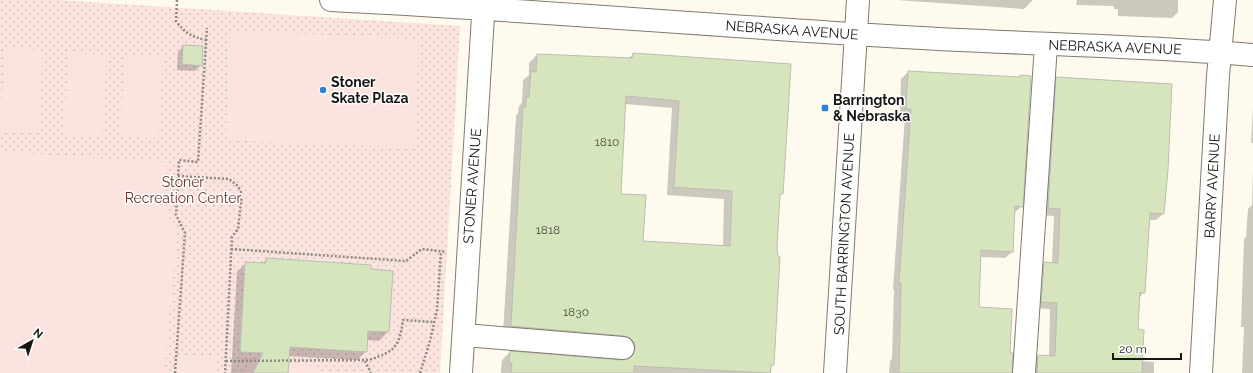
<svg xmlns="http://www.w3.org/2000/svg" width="1253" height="373" viewBox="0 0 1253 373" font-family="Raleway,sans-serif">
<defs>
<pattern id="grass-dots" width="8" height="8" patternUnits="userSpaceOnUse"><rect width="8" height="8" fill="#fbe3df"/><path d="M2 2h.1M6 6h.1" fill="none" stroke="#d6c2be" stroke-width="1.8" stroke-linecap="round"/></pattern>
</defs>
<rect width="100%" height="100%" fill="#fffaed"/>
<path fill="url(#grass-dots)" d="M0,0H58L460,26L440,373H0Z"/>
<path fill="#fbe3df" d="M230,31L419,39L415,148L226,140Z
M5,48L43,51L38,133L0,131Z
M69,52L107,55L102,137L64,134Z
M125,55L163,57L158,139L120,136Z
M0,152L166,162V208L177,237L164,373H0Z
M178,355L217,357L216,373H177Z
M249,363L317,366L323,373H245Z"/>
<path fill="#0003" fill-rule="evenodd" d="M896,0H1033L1024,9Z
M1077,0H1178V12L1172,18L1118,16V9H1114V6L1076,5Z
M183,46L201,65L195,71L177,70L178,52Z
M633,54L782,193L778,197L777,257L779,258L771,373H501L502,360L510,352L627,360L626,350L503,334L516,116L518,113L519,106L522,103L523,80L529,75V63L537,55L628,59ZM625,104L672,108L667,195L724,199L723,246L642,242L620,195Z
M908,72L1018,78L1021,76L1022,206L1014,213L1012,252L1005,258L980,257L978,308L1009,354L1011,373H889L890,361L892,359L894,290L893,289L905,116L900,115L901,79Z
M1057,78L1163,214L1156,220H1149L1144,292L1139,298L1137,330L1142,361L1154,362V373H1030L1031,363L1038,356H1049L1050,309L1035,308L1038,270L1044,263H1052L1054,216L1041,215L1050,85Z
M1253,108V143H1251Z
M1253,170V373H1242L1244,327H1241L1244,239L1246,237L1248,209L1252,205Z
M267,259L370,270L388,332L379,341L367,340L366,351L357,360L287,356L274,373H231L237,272L246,263L262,264Z"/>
<path fill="#d7e5be" stroke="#babfb2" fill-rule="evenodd" d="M183,45L203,46L202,66L182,64Z
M633,53L791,64L783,194H780L777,248L778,256L780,257L774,365H771L770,373L634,366V373H511L512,363H509L510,351L622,360L629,359L633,355L635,349L634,342L630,338L624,336L511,326L523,107H526V97H529L531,71L536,72L537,54L632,58ZM626,96L679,101L674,187L732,191L730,246L643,241L646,195L621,194Z
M908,71L1020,77V75L1031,76L1023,207L1015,206L1013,252L981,250L979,307L1012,309L1010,353H1013L1012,373H899L901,283H899L911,109H906Z
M1056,77L1172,84L1168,170L1164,214L1150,213L1145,293L1140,292L1138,329L1144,330L1142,373H1037L1038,355L1055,356L1057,303L1041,302L1044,262L1058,263L1060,209L1048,208Z
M266,258L371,265V269L393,271L389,332L368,331L367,352L290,347L288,373H253L263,353L240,352L245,262L266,263Z"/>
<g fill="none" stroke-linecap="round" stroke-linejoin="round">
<defs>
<path id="minor" d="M331,0C516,9 701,25 887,36C1009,44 1131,45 1253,55
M464,335L623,348
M461,373L484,0
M835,373L858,0
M1024,373L1046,45
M1201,373L1218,76L1225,0"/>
</defs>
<use href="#minor" stroke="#7f7b6f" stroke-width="24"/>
<path stroke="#8d8a81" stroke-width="2.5" stroke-dasharray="2 2" stroke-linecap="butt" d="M177,0L176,21C185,33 192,37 206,40
M178,176L229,179L238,186L242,194L238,229L232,237L225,373
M231,249L406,261L422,249L446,252
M226,361L369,360C395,351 399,348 403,320L434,322
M365,361L371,373
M175,373L185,233L176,215L179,160L198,162L207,28
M420,373L430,341L437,310L441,252"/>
<use href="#minor" stroke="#fff" stroke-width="22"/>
</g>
<g fill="#2e82d1" stroke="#fff" stroke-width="1.5">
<circle cx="323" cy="90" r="4"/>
<rect x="821" y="104" width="8" height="8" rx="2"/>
</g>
<g text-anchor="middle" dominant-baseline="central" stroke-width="3" stroke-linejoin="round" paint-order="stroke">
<g font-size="12" fill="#474a3d">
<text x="607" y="142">1810</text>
<text x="548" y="230">1818</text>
<text x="576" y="312">1830</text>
</g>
<g font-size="14" fill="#171612" stroke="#fff">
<text transform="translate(792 30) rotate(4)">NEBRASKA AVENUE</text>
<text transform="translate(1115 47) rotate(2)">NEBRASKA AVENUE</text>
<text transform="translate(472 186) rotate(-86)">STONER AVENUE</text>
<text transform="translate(1212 186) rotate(-87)">BARRY AVENUE</text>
<text transform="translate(844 234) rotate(-87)">SOUTH BARRINGTON AVENUE</text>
</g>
<g font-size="14" font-weight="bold" fill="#171612" stroke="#fff" text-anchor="start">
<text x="331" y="82">Stoner<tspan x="331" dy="16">Skate Plaza</tspan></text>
<text x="833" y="100">Barrington<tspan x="833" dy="16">&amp; Nebraska</tspan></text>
</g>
<g font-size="14" fill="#6e342d" stroke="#fff">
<text x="183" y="182">Stoner<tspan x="183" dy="16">Recreation Center</tspan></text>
</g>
</g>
<g transform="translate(32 341) rotate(39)" stroke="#ffffff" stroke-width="3" paint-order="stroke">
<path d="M0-3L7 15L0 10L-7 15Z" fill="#171612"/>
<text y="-6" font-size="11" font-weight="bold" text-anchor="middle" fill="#171612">N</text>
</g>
<path d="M1113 353v6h68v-6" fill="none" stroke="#171612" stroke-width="2"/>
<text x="1119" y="353" font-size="12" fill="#171612" stroke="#ffffff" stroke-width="3" paint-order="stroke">20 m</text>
</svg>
